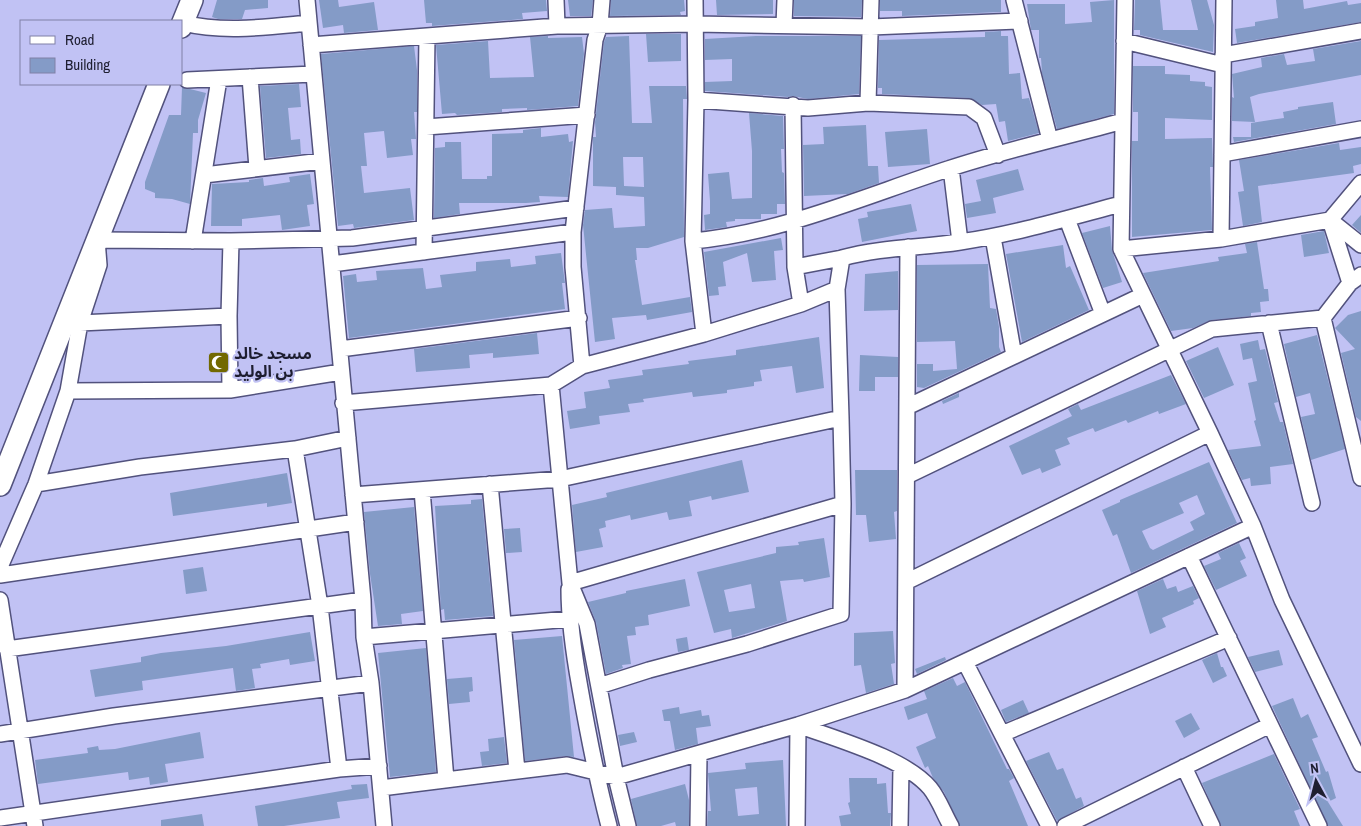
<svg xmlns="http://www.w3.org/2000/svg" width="1361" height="826" viewBox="0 0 1361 826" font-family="'Archivo Narrow','Noto Sans Arabic',sans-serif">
<rect width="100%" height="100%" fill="#c1c2f4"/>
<path fill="#849bc7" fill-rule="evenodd" d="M217,0H268V8L245,10L242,19H218L212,17Z
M319,0H338L339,7L374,2L378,30L344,33L343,25L323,28Z
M424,0H546L547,11L522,13L523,19L432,26V23H426Z
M568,0H593L591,16H570Z
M611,0H684L685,11L680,12L681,15L610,16Z
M716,0H773V14L717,15Z
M794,0H862L861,17L794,16Z
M880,0H1001V12L902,16V11H880Z
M1114,0V114L1057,129L1042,73L1041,58H1039V30H1031L1027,4H1065V24L1092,22L1090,2Z
M1135,0H1160L1163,30H1198L1191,0H1207L1214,25L1213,52L1140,35V30H1134Z
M1276,0H1303L1304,9L1347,1L1348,5L1361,3V22L1237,43L1235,29L1255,26V22L1278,18Z
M1001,31V36H1008L1009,74L1020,73L1022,99L1029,98L1039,133L1008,141L1005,121L999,122L996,104L982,105L969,98L882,94V88H878L879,40L985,37V32Z
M646,34H681V61L648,62Z
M548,36V38L582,37L584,54L578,106L527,110V108L502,109V112L457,115L455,113L442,114L436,45L488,41L490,78L534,77L530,37Z
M629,36L632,123H652L649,86H686L687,99H683L684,237L648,248H636L637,260H635L642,305L690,297L692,312L647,320L646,315L612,318L615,339L595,342L583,225L585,210L612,208L614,228L645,226L644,197L616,195V187L593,186V137H596L595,122L604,42L606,37ZM623,157H643L644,187L624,186Z
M756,36H861L859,94L808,99L793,96L788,97L705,91V82L732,81V59L705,60V39Z
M1361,41V75L1259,94L1250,97L1255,122L1232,121V97L1234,98L1232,74L1262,67L1261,58L1284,54L1287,65L1315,61L1313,49Z
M414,46L417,70V112H414L416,139H411L413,155L387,158L384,131L364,133L367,166H361L364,193L410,188L414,220L354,228L353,224L338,226L321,54Z
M1133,66H1165V74L1190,75V81L1205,82V86L1212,87V120L1165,118V139L1212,138L1213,167H1210L1212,230L1132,237V141H1138V112H1133Z
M299,84L301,107L288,108L291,140L300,139L301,154L266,158L260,86Z
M182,87L206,93L198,120V133H193L190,204L172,199L155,198V193L145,189V182L169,115H181Z
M1333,102L1336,124L1234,142L1233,137H1251V123L1284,118L1283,112L1298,109V107Z
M749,113L783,116L784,149H781L782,172L784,173L785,204H777V214H761V219H735V221L726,222L727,227L705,230L704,215L710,214V201L708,174L729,172L732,199L752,198V151Z
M866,125L868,166H878L879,183L848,194L804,196L803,145L824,144L823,127Z
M541,128V137L568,134L569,142L573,141L568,197L539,196L540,202L526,203H459L460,214L434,218L435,148L445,147V142H461L462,179H487V176H492V134L523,133V130Z
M927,129L930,164L888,167L885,132Z
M1339,143L1340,150L1361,147V164L1353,166L1354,173L1258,186L1262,222L1243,226L1238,192L1244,191L1239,160Z
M1018,169L1024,190L993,198L996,213L967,218L965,204L981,201L976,180Z
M310,174L314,204L307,205L310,226L282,230L280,215L242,219V226H211L212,184L249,182V180L263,178L264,186L290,182L289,177Z
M911,204L917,231L862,242L858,219L868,217L867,212Z
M1361,215V233L1352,225Z
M1110,226L1112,250L1122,282L1103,288L1082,233Z
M1324,231L1329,253L1304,257L1301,235Z
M781,238L783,250L774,251L776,280L752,282L747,253L723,262L726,286L718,287L719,295L709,296L704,252Z
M1257,242L1264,289H1268L1269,301L1260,302L1261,312L1251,313V316L1211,320L1193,328L1171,331L1143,273L1219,261L1218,257L1247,253L1245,244Z
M1063,245L1066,268L1070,266L1089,310L1022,342L1006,254Z
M561,253L565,283H562L565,309L349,338L343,276L356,274L357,282L377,280L376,271L423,268L426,289L442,287L440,275L476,271V262L510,259L511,267L536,264L535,256Z
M988,264L990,308L996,309L999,327V347L1001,352L924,388L917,387V364H933V371L957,369L955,341L917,342V265Z
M898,271V310L864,311L865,274Z
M1361,311V421L1356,417L1341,353L1355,349L1335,328L1348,315Z
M537,333L539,354L493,358V353L469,355L470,368L416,372L414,349Z
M1317,335L1345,449L1311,460L1301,417L1315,414L1310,393L1296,397L1284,344Z
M819,337L824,388L796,393L792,366L760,370L762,381L754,382V386L727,390V393L693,397L692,392L643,399L644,402L628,404L630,412L599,416L600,424L570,429L567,411L586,408L584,392L610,388L608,380L643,375L642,370L689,364L688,361L736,355V350Z
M1258,340L1260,350L1265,349L1278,402L1274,403L1280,422H1283L1293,464L1270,467L1271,484L1251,486L1250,478L1242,480L1228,450L1261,446L1254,421L1256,420L1248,383L1257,381L1252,358L1243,360L1240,344Z
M1218,347L1234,385L1204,398L1186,361Z
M860,355L898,357V377H875V391H859Z
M1171,375L1186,404L1159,414L1158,411L1128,423L1126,420L1095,432L1093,428L1067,438L1070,444L1055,450L1061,465L1042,473L1040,468L1022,475L1009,446L1072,416L1068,409L1078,404L1081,410Z
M959,393V397L943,404L942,401Z
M742,460L749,492L712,500L711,496L689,501L692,516L669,520L667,512L631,520L630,515L605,521L606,527L599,529L603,547L576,552L572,505L607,497L606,493Z
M1209,462L1237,523L1131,573L1117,534L1113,536L1102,510L1120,502V500ZM1197,495L1205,514L1190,522L1194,530L1153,550L1150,548L1142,531L1184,513L1179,503Z
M855,470H897V511L894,512L896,539L869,542L866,515H856Z
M287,473L292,503L267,507V503L173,516L170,493Z
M482,499L493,616L445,620L444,609L441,610L435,506L471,504V500Z
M414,507L423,611L401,614L402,624L378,626L370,574L364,512Z
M520,528L522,552L506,553L504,529Z
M824,538L830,577L804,582L803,579L780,581L787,621L732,638L731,629L714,633L697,572L776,553V547L799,545L798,542ZM751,584L755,608L729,612L724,590Z
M1239,543L1246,558L1240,561L1247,576L1216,590L1204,566L1221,559L1218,553Z
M203,567L207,591L186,594L183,570Z
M685,579L690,606L648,615L649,625L635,627L636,635L627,636L631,664L622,665L623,668L606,674L596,622L588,602L626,593V591Z
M1163,579L1167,589L1176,586L1178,592L1193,586L1199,598L1193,601L1194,604L1162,618L1166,627L1150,634L1137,591Z
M893,631L895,663L891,664L894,684L866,693L861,665L854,666V633Z
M310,632L315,661L290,665L289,659L260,664L261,668L252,669L255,688L236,691L233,668L142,681L143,690L95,697L90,670L141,662V657L161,653L226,646Z
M562,636L574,757L566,756L525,761L514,640Z
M687,637L689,650L678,652L676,639Z
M426,648L436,772L390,777L378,653Z
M1279,650L1283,665L1255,672L1248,657Z
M1217,653L1221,667H1223L1227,676L1213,683L1202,660Z
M945,657L946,660L917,674L915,669Z
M472,677L473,691L469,692L470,702L449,704L447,679Z
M953,678L957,686L965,682L1007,769H1009L1014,778L1009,781L1028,826H960L944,792L933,778L928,766L925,768L916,747L936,738L927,713L908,720L904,707L927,699L924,691Z
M1293,698L1301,718L1308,714L1318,737L1312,739L1326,772L1328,771L1336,798L1328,802L1343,826H1328L1272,706Z
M1023,700L1029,713L1006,722L1001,710Z
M679,707L680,714L701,710L702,716L709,715L711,726L696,728L698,744L675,750L670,721H664L662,710Z
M1191,713L1200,729L1184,738L1175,721Z
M200,732L204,758L165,764L168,782L150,785L149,777L129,780L128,772L38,784L35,760L88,753L87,748L98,746L99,750L115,749Z
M634,732L637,742L620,746L618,735Z
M504,737L507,763L482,766L480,752L489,751L488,739Z
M1049,752L1057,770L1063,768L1076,799L1081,797L1084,806L1057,821L1026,761Z
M1274,754L1300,809L1294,811L1300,826H1221L1202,783Z
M783,760L786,826H707L708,811H711L708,773L746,769L745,763ZM757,787L759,814L738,816L735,789Z
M849,778H877V784L886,783L888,813H891L890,826H841L839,816L851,814L848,803L850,802Z
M367,784L369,798L337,802L340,818L284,826H258L255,806L352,789L351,785Z
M685,784L689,800V826H676L675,822L661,826H637L631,799Z
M202,814L204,826H161V820Z"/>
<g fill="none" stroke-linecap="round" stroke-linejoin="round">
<defs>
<path id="minor" d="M307,0L363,600L364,637L371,683L384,826
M556,0L557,26
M695,0L696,100L693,241L704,334
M1014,0L1050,140
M1125,0L1121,249L1210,433L1253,526L1282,600L1361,764
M183,23C224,33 266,27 309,23
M784,25L785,0
M1124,41L1223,65
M311,45L557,26L695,24L871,27L1020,21
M1223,55L1361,31
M250,77L257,168
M187,80L313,74
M696,100L808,108L868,103L969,107L984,118L998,155
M868,103L871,0
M426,127L587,115
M1222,154L1361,129
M951,168L960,242
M204,175L322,161
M1067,219L1103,314
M993,237L1014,356
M1221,239L1224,0
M193,241L219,79
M693,241C781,233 865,196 948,169C1005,150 1065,137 1123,121
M1121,249L1221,239L1330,220L1361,245
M424,252L427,36
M332,264L573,232
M795,267L842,258
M1361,275L1350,283L1323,318L1361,478
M1350,283L1330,220L1361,183
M801,304L837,289
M80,323L229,316
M1269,323L1312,503
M340,349L579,318
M582,366L573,267V232L595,40L600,25L602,0
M230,390L229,316L231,241
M68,391L230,390L341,372
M343,403L551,385L582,366L704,334L801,304L795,267L793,105
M907,407L1143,295
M841,418L837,289L842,258C881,247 921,248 960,242C1015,234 1068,218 1121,204
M907,476L1212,329L1323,318
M36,484L140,467L295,449
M490,484L517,771
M422,490L446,780
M353,495L560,479L570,583L843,504L841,418L560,479L551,385
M1189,556L1319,826
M0,567L36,484L68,391L80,323L99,265L97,240L231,241L352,238L576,208
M0,575L356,522
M906,582L1210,433
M570,583L587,624L616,777L628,826
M569,589C569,623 574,655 580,688C588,734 597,780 609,826
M0,600L35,826
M364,637L569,619
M7,649L363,600
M965,662L1049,826
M599,686L649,670L747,644L841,614L843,504
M905,690L908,247
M0,734L114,716L371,683
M1002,734L1229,638
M1184,767L1212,826
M339,769L320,606L295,449L348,438
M381,788L567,765L616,777L798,725L905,690L1253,526
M0,818L339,769L379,766
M698,826L699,754
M797,826L798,725C835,739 905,758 930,788C939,799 944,814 951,826
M900,826L901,767
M1065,826L1270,725"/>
<path id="secondary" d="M181,27L192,0
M0,485L159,84"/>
</defs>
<use href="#minor" stroke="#52527d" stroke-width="18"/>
<use href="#secondary" stroke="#52527d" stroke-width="24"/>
<use href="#minor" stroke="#fff" stroke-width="15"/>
<use href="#secondary" stroke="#fff" stroke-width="21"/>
</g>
<defs>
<symbol id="mosque-square" viewBox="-11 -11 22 22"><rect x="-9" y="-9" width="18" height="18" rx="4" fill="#726901" stroke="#c1c2f4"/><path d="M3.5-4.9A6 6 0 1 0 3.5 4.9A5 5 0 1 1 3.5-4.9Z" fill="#fff"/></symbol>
</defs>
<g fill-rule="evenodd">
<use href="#mosque-square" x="206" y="350" width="25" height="25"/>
</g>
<g text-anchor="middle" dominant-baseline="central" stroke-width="4.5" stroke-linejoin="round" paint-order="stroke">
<g font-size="16" font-weight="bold" fill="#1e1e30" stroke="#c1c2f4" text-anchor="start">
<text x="234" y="353">مسجد خالد<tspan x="234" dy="18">بن الوليد</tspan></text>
</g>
</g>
<rect x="20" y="20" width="162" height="65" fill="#c1c2f4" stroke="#8080a6"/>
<rect x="30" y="36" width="25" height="8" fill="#ffffff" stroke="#8080a6"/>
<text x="65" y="45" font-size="15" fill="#1e1e30">Road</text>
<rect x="30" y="58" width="25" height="15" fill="#849bc7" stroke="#8080a6"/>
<text x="65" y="70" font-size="15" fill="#1e1e30">Building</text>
<g transform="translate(1316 781) rotate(353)" stroke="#c1c2f4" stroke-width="4" paint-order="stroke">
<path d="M0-4L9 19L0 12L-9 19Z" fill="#1e1e30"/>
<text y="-8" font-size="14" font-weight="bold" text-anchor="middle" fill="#1e1e30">N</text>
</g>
</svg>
